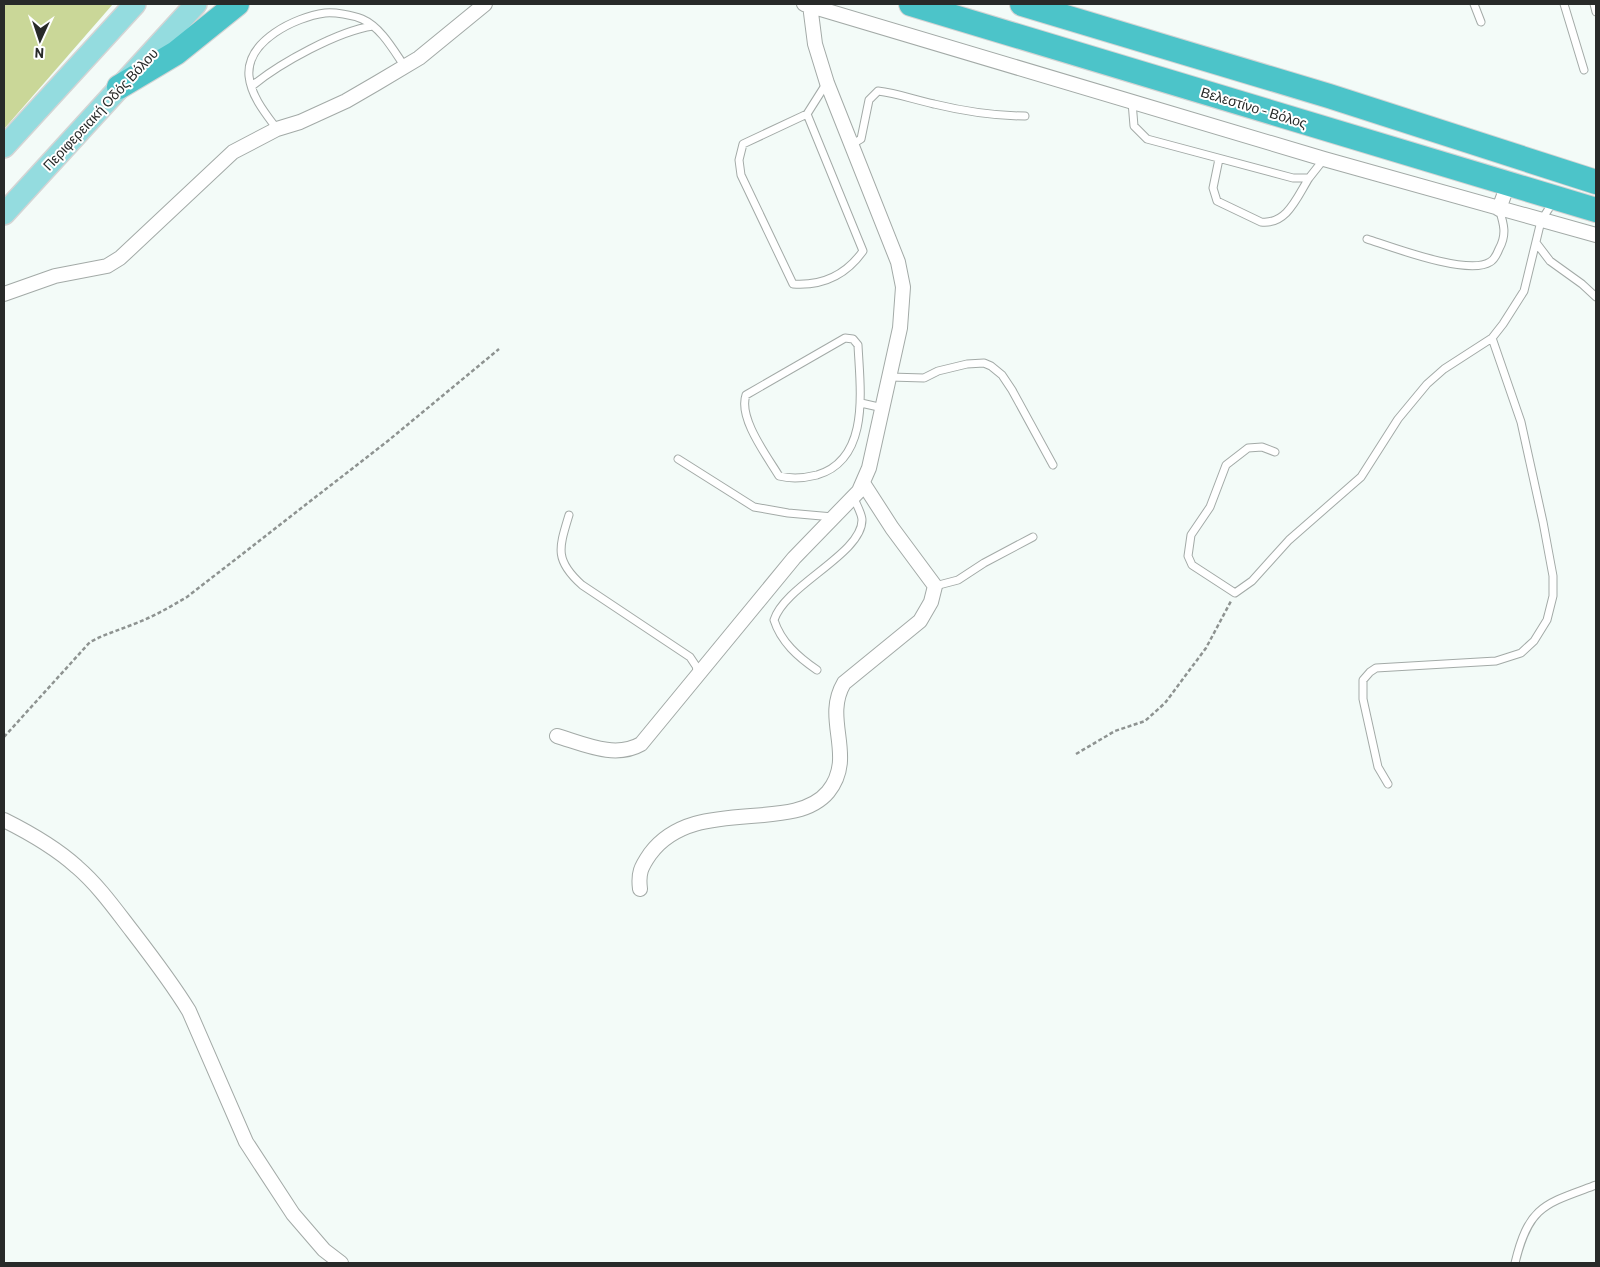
<svg xmlns="http://www.w3.org/2000/svg" width="1600" height="1267" viewBox="0 0 1600 1267" font-family="Barlow,sans-serif">
<rect width="100%" height="100%" fill="#f3fbf8"/>
<path fill="#cad798" d="M4,4H113L4,129Z"/>
<g fill="none" stroke-linecap="round" stroke-linejoin="round">
<defs>
<path id="lane" d="M1474,4L1481,22
M1564,4L1584,70
M1594,4L1596,12
M252,86C280,63 338,31 373,26
M1132,102L1134,126L1147,139L1293,178H1309L1324,159
M807,114L863,251C846,275 822,286 793,284L741,175L739,160L743,144Z
M807,114L826,84
M277,129C265,113 251,96 249,76C246,41 295,17 325,13C335,12 352,15 362,19C381,27 394,51 405,67
M851,145L861,139L869,100L878,91C897,93 915,100 934,104C963,111 995,116 1025,116
M1219,159L1213,188L1217,201L1261,222C1287,225 1297,197 1309,178
M1367,239C1392,247 1468,276 1490,262C1494,260 1497,254 1499,249C1507,235 1504,224 1499,209
M1537,244L1550,261L1582,284L1596,297
M845,338L853,339L858,345C860,388 871,459 817,475C805,478 791,479 779,476C767,456 738,418 746,395Z
M890,377L924,378L938,371L967,364L984,363L991,366L1002,375L1012,390L1053,465
M861,403L883,408
M1275,452L1262,447L1248,448L1226,465L1210,507L1191,535L1188,556L1192,565L1235,593L1252,581L1289,540L1361,477L1398,419L1427,384L1444,369L1492,338L1503,324L1524,291L1541,221L1553,202
M678,459L754,507L788,513L833,517
M569,515C559,548 554,560 582,585L690,657L696,666L698,673
M935,586L958,580L984,563L1033,537
M817,670C798,657 781,642 774,620C785,585 862,554 862,520C862,514 856,504 854,498
M1388,784L1378,767L1363,699V680L1370,672L1376,668L1496,661L1521,653L1534,641L1547,620L1553,596V576L1543,522L1521,422L1492,338
M1515,1263C1529,1205 1545,1204 1596,1185"/>
<path id="street" d="M804,4L1324,159L1596,235
M1499,209L1508,184
M4,294L55,276L107,266L120,258L233,152L277,129L300,122L346,101L377,83L419,58L485,4
M557,736C584,744 615,759 641,744L794,558L859,491L869,468L900,328L903,287L898,262L827,83L815,44L810,5
M4,820C30,833 55,847 77,867C98,885 115,909 132,931C152,957 172,983 189,1011L246,1142L293,1214L324,1250L341,1263
M640,889C638,873 641,867 650,854C694,794 792,835 828,792C857,756 822,720 844,683L920,621L931,602L935,586L892,528L863,483"/>
<path id="primary" d="M4,147L135,4
M4,214L196,4"/>
<path id="highway" d="M911,4L1596,210
M1022,4L1329,96L1596,182
M119,87L176,53L237,4"/>
</defs>
<use href="#lane" stroke="#a3aaa7" stroke-width="9"/>
<use href="#street" stroke="#a3aaa7" stroke-width="16"/>
<use href="#primary" stroke="#d4d4d4" stroke-width="24"/>
<use href="#highway" stroke="#d4d4d4" stroke-width="26"/>
<path stroke="#8e9391" stroke-width="2.5" stroke-dasharray="4 2.5" stroke-linecap="butt" d="M4,737L90,642C105,634 119,630 134,624C153,617 170,607 187,597L389,440L499,349
M1076,754L1115,731L1145,721L1165,703L1206,648L1231,601"/>
<use href="#lane" stroke="#fff" stroke-width="7"/>
<use href="#street" stroke="#fff" stroke-width="14"/>
<use href="#primary" stroke="#94dcdf" stroke-width="21"/>
<use href="#highway" stroke="#4cc4c9" stroke-width="24"/>
</g>
<g text-anchor="middle" dominant-baseline="central" stroke-width="4" stroke-linejoin="round" paint-order="stroke">
<g font-size="14" fill="#282a29" stroke="#fff">
<text transform="translate(1254 107) rotate(17)">Βελεστίνο - Βόλος</text>
<text transform="translate(100 109) rotate(-47)">Περιφερειακή Οδός Βόλου</text>
</g>
</g>
<rect width="1600" height="1267" fill="none" stroke="#282a29" stroke-width="10"/>
<g transform="translate(40 40) rotate(183)" stroke="#ffffff" stroke-width="4" paint-order="stroke">
<path d="M0-4L9 19L0 12L-9 19Z" fill="#282a29"/>
<text y="-8" font-size="14" font-weight="bold" text-anchor="middle" fill="#282a29">N</text>
</g>
</svg>
